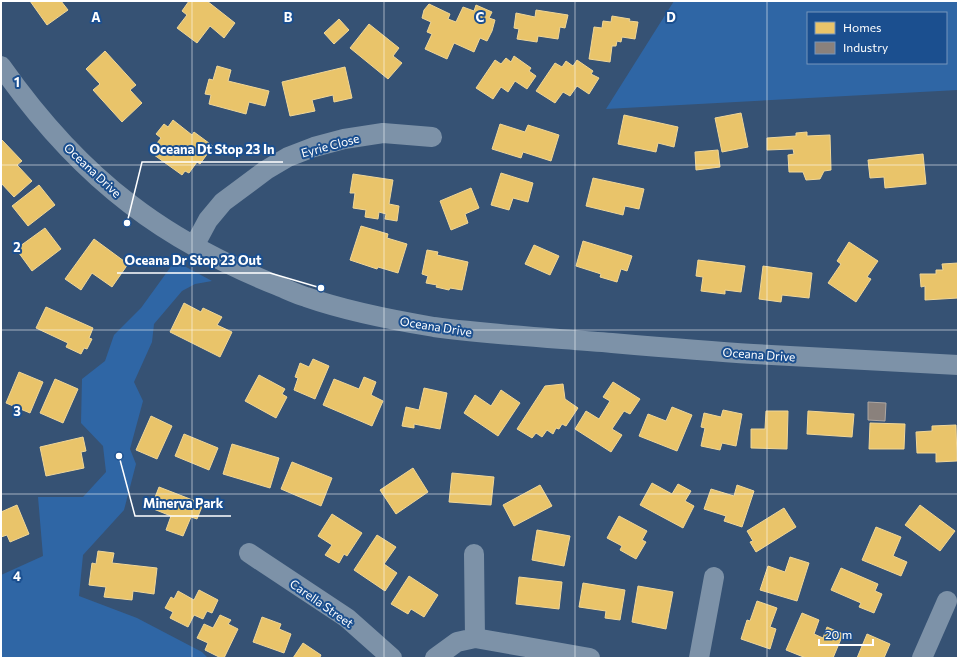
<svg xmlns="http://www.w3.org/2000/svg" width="959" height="659" viewBox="0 0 959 659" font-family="Commissioner,sans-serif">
<rect width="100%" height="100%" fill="#365274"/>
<path fill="#2f66a5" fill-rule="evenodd" d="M674,1H958V90L606,109ZM808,13H946V63H808Z
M175,261L212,281L195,284L182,291L154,324L152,342L134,382L143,401L130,449L136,464L124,510L83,555L79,596L137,618L202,652L208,658H1V575L43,556L38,497H83L106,472L103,446L81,423L82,379L105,361L114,335L141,308Z"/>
<path fill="#e9c46a" stroke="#f0d697" d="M30,1H61L68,10L47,25Z
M189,1H207L235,23L224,38L210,26L197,43L177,28L187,15L182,11Z
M429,4L450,14L448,19L456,22L463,7L474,11L476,5L492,12L489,18L495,20L492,31L487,41L480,38L474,52L454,43L447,59L425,49L432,34L427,32L431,22L422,18L424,10Z
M536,10L568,15L565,28L560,27L558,39L538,36L537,42L517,39L519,29L514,28L516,13L535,17Z
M612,16L630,19L629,21L638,22L635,39L622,37L621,42L617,41L616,46H612L610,62L589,59L594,27L602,28L603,21L611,22Z
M339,19L349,30L334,44L324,33Z
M369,24L399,48L393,56L402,63L388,79L350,48Z
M105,51L136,85L130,90L142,103L122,122L93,90L100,84L86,69Z
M514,56L531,68L529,71L536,76L527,89L515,81L508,92L501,87L493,99L476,88L495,60L501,64L506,58L511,62Z
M577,60L593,71L591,74L599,78L589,94L577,86L570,96L563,92L555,103L536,91L555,63L562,67L566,61L573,66Z
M217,66L231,70L228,81L269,91L265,106L249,102L246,114L209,104L211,95L205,94L209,79L213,80Z
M345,67L352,98L334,102L333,95L312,100L315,111L290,116L282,82Z
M741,113L748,147L722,152L715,118Z
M624,115L678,127L674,147L658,143L656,152L618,144Z
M173,120L192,135L194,132L213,146L200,164L197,162L189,173L185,171L182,175L150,152L161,138L156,134L164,124L168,127Z
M500,124L525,132L528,125L559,135L551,161L523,152L521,158L492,149Z
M807,132V136L830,135L831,170L824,171L820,179L806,180L803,172H789L788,155L794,154L793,149L767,150V138L796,136V133Z
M2,140L22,161L17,165L32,181L14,197L1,183V141Z
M718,150L720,167L696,170L695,152Z
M923,154L926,184L885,188L884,177L870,178L868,160Z
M501,173L533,183L528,202L513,198L509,210L491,205Z
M353,174L393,180L389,204L399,206L397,221L385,219L386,214L379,212L378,219L365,217L366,210L353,208L355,193H350Z
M593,178L644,189L639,209L625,206L623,215L586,206Z
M39,185L55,205L28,226L12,206Z
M471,188L479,208L465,214L468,223L451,230L440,201Z
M361,226L388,234L387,238L407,244L398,273L378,267L377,269L350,260Z
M45,228L61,249L32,271L16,249Z
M94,239L128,264L112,287L92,273L81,290L65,279Z
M583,241L632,256L627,271L621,269L617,282L600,277L601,274L576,266Z
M849,242L878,261L867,277L871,279L856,302L828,283L841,264L837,261Z
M534,245L559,256L550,275L525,264Z
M427,250L438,252L437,255L468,262L462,290L450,288L449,290L436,287L437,285L426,283L428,276L422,274Z
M698,260L745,266L741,292L725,290V294L701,291L703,277L696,276Z
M958,263V298L925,300V286L921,287L920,274H936V270H943L942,264Z
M763,266L812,273L809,298L782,295L781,302L759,299Z
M184,303L201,312L203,308L222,317L217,325L232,332L220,357L170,332Z
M46,307L93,328L89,338L92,339L87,349L84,348L81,354L66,347L68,343L36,328Z
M313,359L329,366L315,399L294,390L298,378L295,377L300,363L309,367Z
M19,372L43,382L30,413L6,403Z
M259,375L285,389L282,394L287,397L276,418L245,401Z
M364,377L376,382L371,395L383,401L372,426L323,405L334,379L359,389Z
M55,379L78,389L63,423L40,413Z
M613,382L640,399L630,414L624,411L612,429L622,435L611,452L575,429L586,411L599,419L610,401L603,397Z
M563,384L565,399L578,408L566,426L562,424L559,429L556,428L553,434L547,430L542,437L536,433L532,438L517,429L545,386Z
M424,388L447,393L440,429L414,424V428L402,426L406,407L419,410Z
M501,390L520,403L498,436L464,413L475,395L491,406Z
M672,407L692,415L677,451L639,436L648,414L666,421Z
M723,410L742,414L736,446L722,443L720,450L701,446L705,428L701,427L704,413L721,417Z
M766,411H788L787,449L751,448V429H765Z
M808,411L854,414L852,437L807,434Z
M151,416L172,426L157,459L136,450Z
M870,423L905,424L904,449H869Z
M956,425L957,461L936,462V453H917L916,432L932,431V426Z
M184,434L218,448L209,470L175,456Z
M83,437L86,451L81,452L84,468L46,476L40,447Z
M232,444L279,458L270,488L223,474Z
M292,462L332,478L321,506L281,489Z
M413,468L428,492L396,514L380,490Z
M452,473L494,477L491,505L449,502Z
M652,483L672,494L678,484L691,491L685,501L694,506L683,528L640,505Z
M540,485L552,506L514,526L503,505Z
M737,485L754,491L742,527L724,521L726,516L704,509L711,489L734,496Z
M159,487L203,504L197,519L191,517L183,536L166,530L171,516L151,508Z
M17,505L29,534L10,542L7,535L1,537V512Z
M920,505L955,531L940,551L905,525Z
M784,508L796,527L756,552L750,542L753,541L747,531Z
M332,514L362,533L347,556L344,554L339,563L325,555L332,545L318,536Z
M619,516L647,531L642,540L646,542L636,559L620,550L622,546L607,538Z
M876,527L901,537L893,556L907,562L901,576L862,560Z
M537,530L570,536L564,566L532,560Z
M377,535L396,547L384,564L397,573L385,591L354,570Z
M98,551L114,553L112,563L157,568L154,594L133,591L132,600L104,597L106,587L89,585L92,563L96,564Z
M790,557L809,563L797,601L760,590L768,566L785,572Z
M841,568L878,584L875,591L882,594L874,613L859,607L861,603L831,590Z
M409,576L438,595L424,617L411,609L408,614L391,604Z
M519,577L562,582L559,609L516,604Z
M583,583L625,590L620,620L605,618L606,611L579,607Z
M638,586L673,592L666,629L632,622Z
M199,590L218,600L212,613L207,611L203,619L194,615L188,627L170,618L173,612L165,608L171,597L174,599L178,591L194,600Z
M757,601L777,608L770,627L776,629L770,649L741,639L747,620L750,621Z
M802,613L819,620L814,634L823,638L827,627L843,634L833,658H806L786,650Z
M220,615L231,620L228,624L238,629L224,658H221L205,650L208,643L197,638L204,624L213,628Z
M262,617L281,624L279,629L291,634L284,653L253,642Z
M867,634L890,644L884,658H857Z
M303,643L321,655L320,657L321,658H293Z"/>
<path fill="#8a817c" stroke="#ada7a3" d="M868,402L886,403L885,421L868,420Z"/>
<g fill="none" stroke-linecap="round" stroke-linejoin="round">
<path stroke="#7d92a8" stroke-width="20" d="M1,66C37,117 80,166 130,204C174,238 224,264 276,285C286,289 296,294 306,297C346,311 392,320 434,327C493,335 552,338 612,343C659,347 706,351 753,354C821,358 890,361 958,365
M194,246L208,220L223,202L266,170L288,157L314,147L344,139L383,133L432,137
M249,553L347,618L392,658
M474,554L475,638
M435,658L457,642L475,638L590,658
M699,658L714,577
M922,658L947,601"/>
</g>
<path fill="none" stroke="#fff" stroke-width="1" stroke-opacity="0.55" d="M192,1V658M384,1V658M575,1V658M767,1V658M1,165H958M1,330H958M1,494H958"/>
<g text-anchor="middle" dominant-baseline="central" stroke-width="4" stroke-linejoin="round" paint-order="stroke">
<g font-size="12" fill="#fff" stroke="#1b4f8f">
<text transform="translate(330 145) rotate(-15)">Eyrie Close</text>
<text transform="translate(93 170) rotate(43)">Oceana Drive</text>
<text transform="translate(436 326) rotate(9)">Oceana Drive</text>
<text transform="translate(759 354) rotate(4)">Oceana Drive</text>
<text transform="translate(322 603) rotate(35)">Carella Street</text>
</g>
</g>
<g font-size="13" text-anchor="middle" font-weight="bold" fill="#fff" stroke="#1b4f8f" stroke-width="4" stroke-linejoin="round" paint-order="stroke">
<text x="96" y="22">A</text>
<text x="288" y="22">B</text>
<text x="480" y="22">C</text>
<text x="671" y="22">D</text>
<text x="17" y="87">1</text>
<text x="17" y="252">2</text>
<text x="17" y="416">3</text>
<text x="17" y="581">4</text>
</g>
<path fill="none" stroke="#fff" stroke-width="1.5" d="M127 223L142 162H283M321 288L270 273H117M119 456L135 516H231"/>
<g fill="#fff" stroke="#1b4f8f" stroke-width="1.5">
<circle cx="127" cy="223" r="4"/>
<circle cx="321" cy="288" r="4"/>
<circle cx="119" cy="456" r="4"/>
</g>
<g font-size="13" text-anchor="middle" font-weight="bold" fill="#fff" stroke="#1b4f8f" stroke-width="4" stroke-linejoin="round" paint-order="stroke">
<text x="212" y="154">Oceana Dt Stop 23 In</text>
<text x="193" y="265">Oceana Dr Stop 23 Out</text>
<text x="183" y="508">Minerva Park</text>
</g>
<rect width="959" height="659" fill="none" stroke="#ffffff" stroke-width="4"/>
<rect x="807" y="12" width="140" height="52" fill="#1b4f8f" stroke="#7695bc"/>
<rect x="815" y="22" width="20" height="12" fill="#e9c46a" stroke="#7695bc"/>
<text x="843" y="32" font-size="12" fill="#ffffff">Homes</text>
<rect x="815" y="42" width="20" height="12" fill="#8a817c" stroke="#7695bc"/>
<text x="843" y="52" font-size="12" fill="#ffffff">Industry</text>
<path d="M819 639v6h54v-6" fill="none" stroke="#ffffff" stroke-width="2"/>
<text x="825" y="639" font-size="12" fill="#ffffff" stroke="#1b4f8f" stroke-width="3" paint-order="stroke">20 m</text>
</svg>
